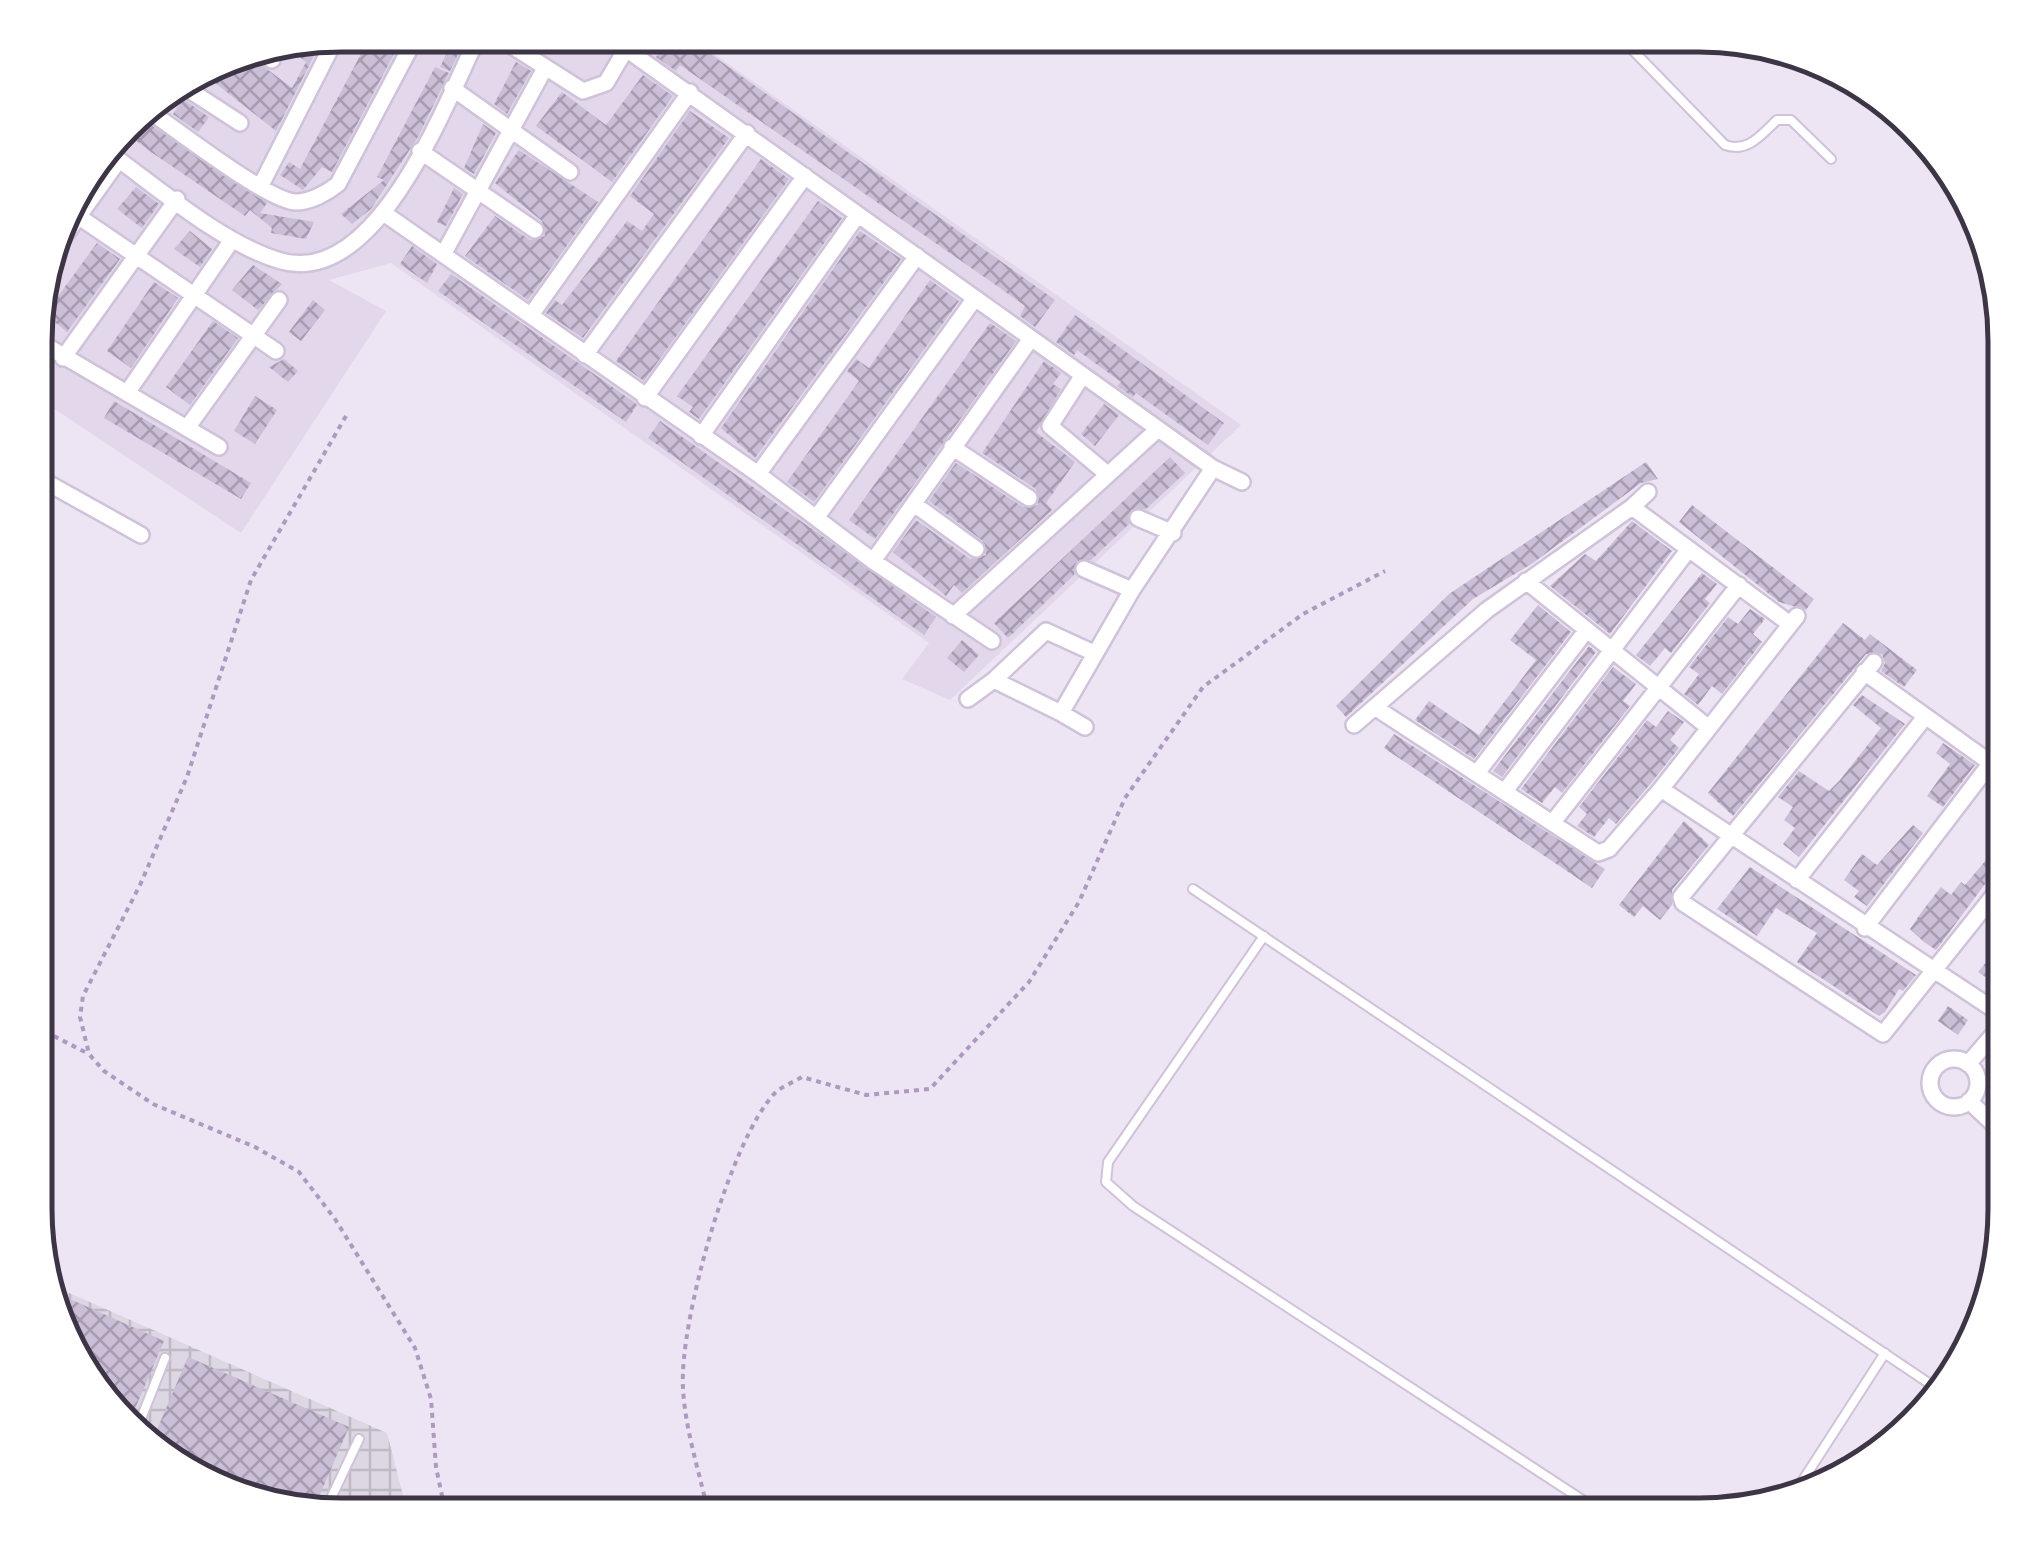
<svg xmlns="http://www.w3.org/2000/svg" width="2041" height="1551" viewBox="0 0 2041 1551" font-family="'Sofia Sans Condensed',sans-serif">
<defs>
<pattern id="industrial-grid" width="8" height="8" patternUnits="userSpaceOnUse" patternTransform="scale(2.5)"><rect width="8" height="8" fill="#dcd7e2"/><path d="M0 4h8M4 0v8" fill="none" stroke="#beb9c3"/></pattern>
<pattern id="building-cross-hatch" width="8" height="8" patternUnits="userSpaceOnUse" patternTransform="scale(2.5)"><rect width="8" height="8" fill="#cbbed7"/><path d="M0 0l8 8M0 8l8-8" fill="none" stroke="#a69bb0"/></pattern>
</defs>
<rect width="100%" height="100%" fill="#ede5f3"/>
<path fill="#e3d7eb" d="M342,35H687L1241,425L950,700L902,679L929,643L391,263L329,280L386,311L241,533L38,398V301L76,189L140,111L243,51Z"/>
<path fill="url(#industrial-grid)" d="M51,1285L387,1433L408,1515H322L225,1493L140,1440L67,1345Z"/>
<path fill="url(#building-cross-hatch)" d="M371,35H404L332,172L322,167L303,190L280,175L289,162L300,169Z
M456,35H467L450,71L440,67Z
M661,35H684L1055,300L1035,327L1020,316L1025,306L1000,288L680,65L676,71L656,57L660,52L653,47Z
M323,38L276,131L204,74L243,51L292,88L306,62L284,45Z
M516,62L531,71L507,114L494,104Z
M435,67L449,73L418,137L371,209L352,224L341,214L384,180L377,177Z
M643,75L673,96L612,182L536,126L562,92L606,125Z
M183,99L209,117L198,132L173,114Z
M690,111L729,138L583,338L546,313L555,300L562,305L627,221L642,231L654,214L630,196Z
M136,115L267,203L260,213L314,222L306,239L271,233L272,228L250,210L245,216L151,152L123,131Z
M483,124L496,133L474,174L464,168Z
M519,150L598,202L528,300L465,256L495,216L530,240L545,236L542,221L495,183Z
M761,159L789,179L644,381L616,361Z
M136,187L159,204L142,228L117,209Z
M454,188L463,194L446,226L437,222Z
M818,201L842,218L699,419L689,412L693,407L677,396Z
M190,231L212,249L200,267L174,249Z
M860,231L901,259L755,458L721,428Z
M97,243L120,259L67,332L45,314Z
M412,246L437,264L427,283L400,264Z
M253,265L282,284L258,310L232,290Z
M451,274L634,402L637,405L626,422L438,291Z
M930,280L959,301L814,502L787,482L859,381L847,371L856,359L869,368Z
M154,282L178,298L131,368L107,351Z
M313,300L325,310L301,341L289,332Z
M1075,315L1224,423L1208,445L1136,393L1133,397L1117,386L1121,382L1084,355L1077,350L1074,355L1056,342Z
M213,321L238,338L190,405L166,387Z
M990,323L1016,341L875,539L849,520Z
M284,359L298,371L288,382L269,367Z
M1044,361L1061,373L1053,384L1061,389L1036,432L1075,462L1046,503L1052,510L962,593L954,585L946,596L893,552L916,520L970,559L986,555L983,541L929,501L956,463L1023,507L1038,505L1036,489L982,453Z
M255,396L277,410L255,444L234,431Z
M114,401L251,483L241,499L104,418Z
M1104,404L1119,415L1095,446L1081,434Z
M660,421L936,617L924,635L648,438Z
M1170,457L1185,473L1146,509L1131,510L1129,524L1091,560L1077,561L1074,575L1008,638L994,623Z
M1646,462L1658,479L1641,483L1533,563L1473,599L1346,717L1336,706L1449,594Z
M1692,505L1814,599L1806,610L1779,602L1679,522Z
M1632,521L1672,551L1610,634L1550,586L1585,554L1596,561Z
M1702,573L1717,584L1705,599L1710,603L1671,653L1665,648L1650,666L1636,655Z
M1538,605L1571,632L1474,759L1415,720L1429,701L1479,735L1536,660L1510,640Z
M1750,609L1765,619L1753,634L1762,642L1722,694L1712,686L1698,705L1684,694L1699,674L1689,667L1728,617L1738,624Z
M1843,623L1865,640L1870,634L1917,670L1904,687L1881,671L1885,663L1882,654H1866L1733,816L1708,793Z
M962,640L979,655L964,672L947,658Z
M1589,646L1596,652L1502,777L1493,771Z
M1613,667L1636,684L1623,701L1630,706L1562,793L1555,787L1542,803L1521,789Z
M1862,695L1905,724L1799,857L1783,844L1795,828L1784,820L1793,807L1778,797L1799,771L1829,791L1840,780L1881,728L1853,705Z
M1668,711L1684,722L1670,740L1679,748L1652,782L1616,824L1609,818L1594,837L1577,826L1587,814L1579,807L1647,720L1656,727Z
M1394,734L1605,869L1592,888L1384,748Z
M1943,743L1975,765L1943,807L1927,796L1950,764L1936,753Z
M1684,821L1709,845L1672,890V905L1660,920L1643,906L1634,917L1619,905Z
M1913,825L1923,833L1867,906L1854,897L1859,891L1844,880L1862,854L1877,865Z
M2006,836L2001,870L1988,880L1936,950L1924,942L1910,929L1923,910L1941,887L1951,895L1961,882L1965,885Z
M1750,867L1916,975L1903,991L1899,989L1885,1012L1879,1016L1797,962L1817,933L1776,908L1757,936L1717,909Z
M2006,938V967L1994,983L1978,972Z
M1948,1006L1968,1020L1958,1035L1938,1021Z
M52,1291L164,1341L128,1425L67,1345Z
M188,1357L349,1427L312,1513L225,1493L150,1446Z"/>
<g fill="none" stroke-linecap="round" stroke-linejoin="round">
<defs>
<path id="service" d="M1619,36L1725,145C1748,153 1761,135 1777,120H1791L1831,159
M1193,889L1942,1392
M1264,936L1108,1162L1106,1182L1133,1206L1607,1516
M135,1434L165,1358
M1794,1494L1885,1353
M323,1515L359,1439"/>
<path id="minor" d="M495,35L583,91L606,83L626,49
M620,35L626,49L1213,468L1132,590L1061,713L994,680L1046,631L1094,653
M256,49L272,60
M183,86L240,123
M452,88L570,172
M145,108C172,126 269,202 296,202C310,202 327,193 338,184L417,35
M107,151C157,187 222,244 281,261C378,288 446,101 479,35
M420,151L535,230
M260,187L337,36
M69,210L276,351
M385,214L758,474L873,561L992,641
M56,248L119,160
M444,253L545,68
M531,315L690,92
M38,341L219,447
M585,355L747,133
M63,358L177,199
M1081,378L1050,426L1106,473
M127,393L232,240
M645,398L805,176
M187,428L279,300
M701,436L857,216
M952,447L1029,498
M1213,468L1242,482
M758,474L917,256
M37,477L141,535
M914,504L976,549
M1632,507L1648,492
M816,518L973,301
M1138,518L1173,533
M873,561L1030,340
M1084,569L1132,590
M1526,581L1709,728
M953,616L1157,430
M1797,616L1661,789L2005,1017
M1874,662L1681,897L1683,903L1883,1034L2006,880
M1864,672L2006,774
M968,699L994,680
M1376,708L1598,853L1609,849L1661,789
M1061,713L1085,727
M1354,725L1487,610L1632,507L1790,624
M1477,773L1586,631
M1505,791L1689,549
M1553,822L1739,585
M1797,880L1925,717
M1865,928L1990,764
M1930 1083a24 24 0 1 1 48 0a24 24 0 1 1-48 0Z
M1968,1064L2005,1021
M1969,1101L2005,1135"/>
</defs>
<use href="#service" stroke="#cfc2d9" stroke-width="12"/>
<use href="#minor" stroke="#cfc2d9" stroke-width="20"/>
<path stroke="#ae99c0" stroke-width="4" stroke-dasharray="5 5" stroke-linecap="butt" d="M346,416L251,580L187,777L140,885L83,996L80,1017L89,1054L104,1071L153,1104L255,1147L299,1172L335,1219L415,1348L431,1399L436,1467L446,1515
M36,1027L89,1054
M709,1516C700,1474 685,1430 683,1388C679,1323 730,1140 775,1093C782,1086 794,1082 802,1077L866,1095L930,1089L1029,982L1079,902L1125,798L1203,687L1303,614L1385,571"/>
<use href="#service" stroke="#fff" stroke-width="8"/>
<use href="#minor" stroke="#fff" stroke-width="15"/>
</g>
<path d="M0 0H2041V1551H0ZM341 52H1699A289 289 0 0 1 1988 341V1209A289 289 0 0 1 1699 1498H341A289 289 0 0 1 52 1209V341A289 289 0 0 1 341 52Z" fill="#fff" fill-rule="evenodd"/>
<path fill="none" stroke="#3d3545" stroke-width="5" d="M341 52H1699A289 289 0 0 1 1988 341V1209A289 289 0 0 1 1699 1498H341A289 289 0 0 1 52 1209V341A289 289 0 0 1 341 52Z"/>
</svg>
